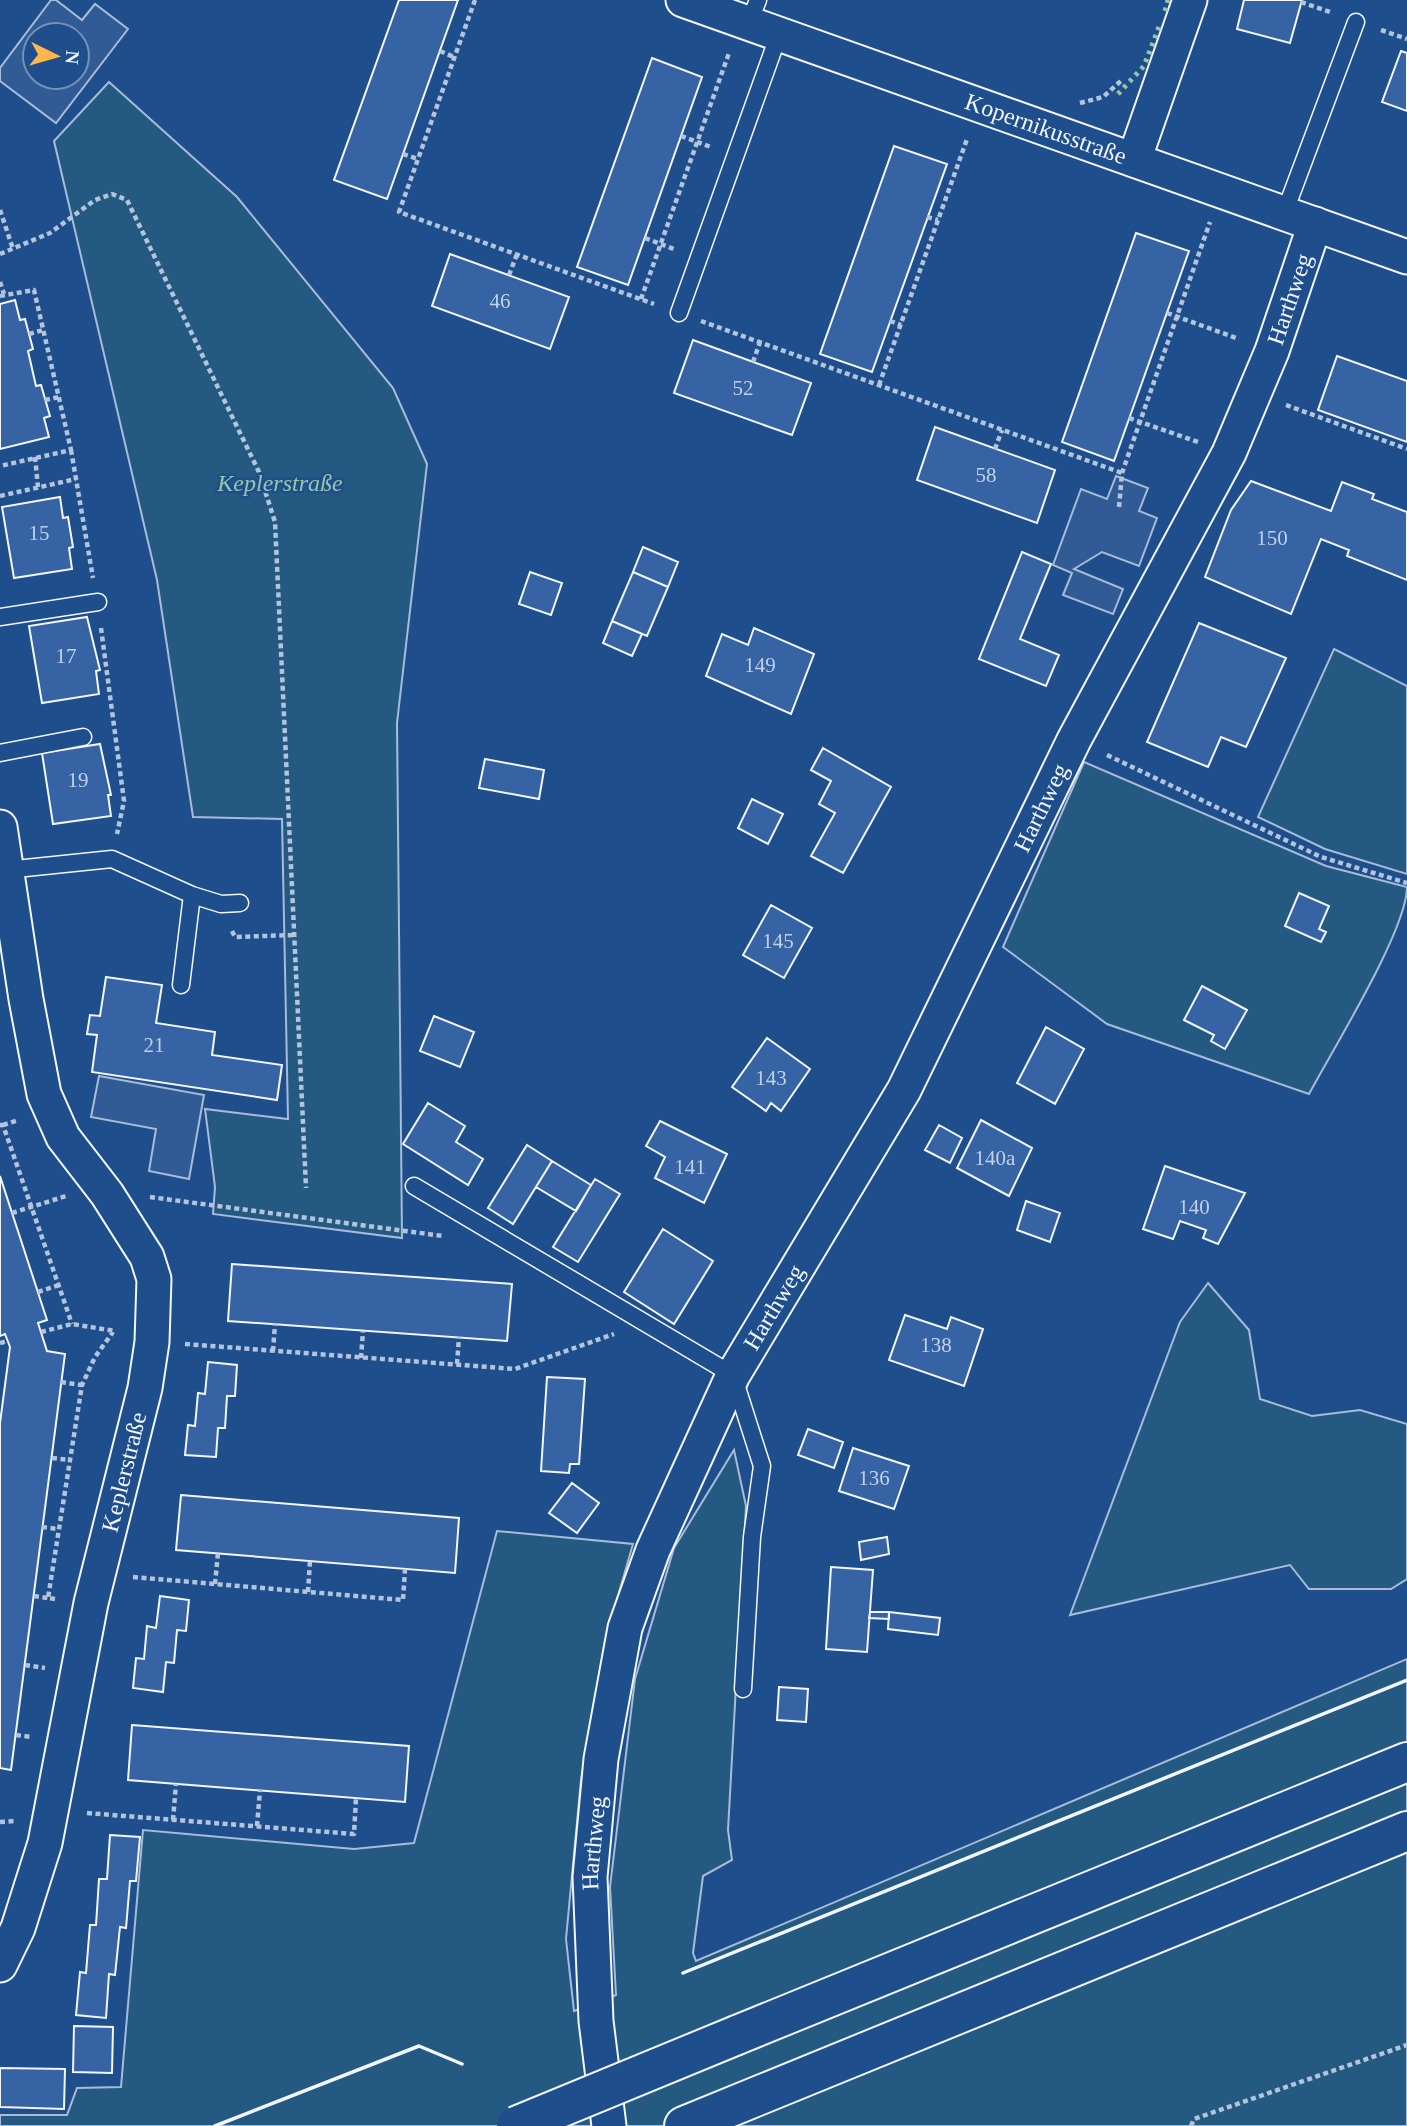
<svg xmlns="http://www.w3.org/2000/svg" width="1407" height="2126" viewBox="0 0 1407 2126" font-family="'Times New Roman',serif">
<rect width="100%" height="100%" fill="#1f4e8c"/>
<path fill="#245a82" stroke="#a8bbd7" stroke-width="2" d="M109,82L237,197L393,388L427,464L397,723L402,1238L213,1214L215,1187L205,1109L288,1119L282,819L193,817L157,580L54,141Z
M1334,649L1407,686V874L1325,849L1258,817Z
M1084,762L1326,866L1407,887C1407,930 1333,1049 1309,1094L1107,1024L1003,947Z
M1208,1283L1249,1330L1260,1399L1312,1416L1360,1410L1407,1424V1579L1391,1589H1309L1290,1565L1070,1615L1180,1322Z
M734,1450L746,1506L728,1830L732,1860L703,1876L693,1953L696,1961L1407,1659V2126H0V2115H67L77,2088L121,2087L143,1830L354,1849L414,1843L497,1531L633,1544L605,1641L581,1780L566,1939L574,2011L616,1995L610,1887L635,1679L674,1548Z"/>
<path fill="#305b95" stroke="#a8bbd7" stroke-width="2" fill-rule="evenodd" d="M51,0H56L82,20L95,4L128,29L56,123L0,81V68ZM77,35V77H35V35Z
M1116,476L1148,488L1139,511L1157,518L1139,566L1102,552L1074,569L1123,589L1113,614L1063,595L1072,573L1053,565L1081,489L1107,499Z
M99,1076L204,1095L189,1179L149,1171L156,1129L91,1117Z"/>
<path fill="#3563a3" stroke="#f2f6ff" stroke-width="2" d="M399,0H458L387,199L334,180Z
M1244,0H1302L1290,43L1237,29Z
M1401,51L1407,53V111L1382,102Z
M652,58L702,77L628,285L577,267Z
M894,146L947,164L872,372L820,354Z
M1136,233L1189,251L1114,461L1062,442Z
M450,254L569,297L550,349L432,306Z
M15,300L20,320L25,319L33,349L28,351L36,386L41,385L50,416L44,418L49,437L0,449V304Z
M693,340L811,383L792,435L674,393Z
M1337,356L1407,381V442L1318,410Z
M935,427L1055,470L1037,523L917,480Z
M1251,481L1331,511L1342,482L1374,494L1372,499L1407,512V580L1347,556L1349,550L1321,539L1291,614L1205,577L1231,510Z
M60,497L63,518L68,517L73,547L69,548L72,569L14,578L2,507Z
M643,547L678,562L668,587L633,572Z
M1022,552L1051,564L1020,639L1059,655L1046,686L979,659Z
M530,572L562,583L551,615L519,604Z
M633,572L668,587L647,636L612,621Z
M87,617L100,670L96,671L99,694L42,703L29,626Z
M612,621L642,634L632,656L603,643Z
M1199,623L1286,658L1246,747L1221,737L1208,767L1147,742Z
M754,628L814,654L791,714L706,676L722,634L748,645Z
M100,744L111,795H108L111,816L53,824L42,753Z
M823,748L891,787L843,873L811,856L835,813L819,804L831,781L811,770Z
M485,759L544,770L539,799L479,788Z
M752,799L783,814L768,844L738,828Z
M1299,893L1329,906L1319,929L1326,932L1321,942L1285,926Z
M771,905L812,928L784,978L743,955Z
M106,977L162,985L156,1023L215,1032L212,1055L282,1065L277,1100L92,1072L97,1035L87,1034L90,1015L100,1016Z
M1202,986L1247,1010L1225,1049L1211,1041L1214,1035L1184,1020Z
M434,1016L474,1032L460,1067L420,1051Z
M1046,1027L1084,1049L1055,1104L1017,1083Z
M767,1038L810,1069L781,1111L771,1103L766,1111L732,1087Z
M428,1103L465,1126L456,1142L483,1159L468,1185L403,1144Z
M981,1120L1032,1148L1009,1196L957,1168Z
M660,1121L727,1154L704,1203L655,1178L665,1157L646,1146Z
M939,1125L962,1138L950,1163L925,1150Z
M527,1145L552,1161L513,1224L488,1208Z
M552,1161L591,1185L576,1211L536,1187Z
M1165,1166L1245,1193L1218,1244L1203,1238L1206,1230L1180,1221L1173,1239L1143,1229Z
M0,1176L47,1320L38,1323L47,1351L65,1354L11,1770L0,1768V1423L10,1347L5,1334L0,1336Z
M595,1179L620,1194L578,1262L553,1247Z
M1026,1201L1060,1213L1050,1242L1017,1230Z
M663,1229L713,1261L674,1324L624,1292Z
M232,1264L512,1284L507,1341L228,1321Z
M905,1315L947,1329L951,1317L983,1329L964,1386L889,1360Z
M208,1362L237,1365L235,1396H227L225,1428H218L216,1457L185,1455L188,1425L195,1426L198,1393L205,1394Z
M547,1377L585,1379L579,1464H570L569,1473L541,1471Z
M808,1429L843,1442L834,1468L798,1455Z
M853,1448L909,1466L894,1509L839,1491Z
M572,1483L599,1503L577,1533L549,1513Z
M181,1495L459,1518L455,1573L176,1550Z
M887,1537L889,1554L861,1560L859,1542Z
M831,1567L873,1570L867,1652L826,1649Z
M160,1596L189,1600L186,1631L177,1630L174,1663L166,1662L163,1692L133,1688L136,1658L144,1659L147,1626L156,1628Z
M870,1612H889V1619L869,1618Z
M889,1612L940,1618L938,1635L888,1629Z
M779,1687L808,1689L806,1722L777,1720Z
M132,1725L409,1746L405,1802L128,1780Z
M110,1835L140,1837L136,1881H130L126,1928L120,1927L115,1975L109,1974L106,2018L76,2015L80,1972L86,1973L90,1925H96L99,1879H107Z
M74,2026L113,2027L112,2073L73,2072Z
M0,2068L65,2069L64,2109L0,2107Z"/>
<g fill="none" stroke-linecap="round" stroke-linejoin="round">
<defs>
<path id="lane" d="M749,23L758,0
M1284,214L1356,22
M679,313L779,34
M0,617L98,602
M0,753L83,737
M6,870L112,859L192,895L181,985
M192,895L221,904L240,903
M414,1186L733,1375L762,1466L752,1537L743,1689"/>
<g id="street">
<path id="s1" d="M683,0L1407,257"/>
<path d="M1134,160L1190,0"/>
<path d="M0,827L26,999L44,1094L63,1137L107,1194L147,1257L154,1279L152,1342L145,1388L91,1603L45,1843L18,1928L0,1965"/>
<path id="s2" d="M609,2126L596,2021L590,1877L601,1759L625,1628L653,1550L733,1375L904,1090L1074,740L1229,453L1272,351L1315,224"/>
</g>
<path id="highway" d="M737,2035L1407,1762
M684,2126L1407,1831"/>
</defs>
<use href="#lane" stroke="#f2f6ff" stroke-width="19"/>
<use href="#street" stroke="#f2f6ff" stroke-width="37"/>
<use href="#highway" stroke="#f2f6ff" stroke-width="42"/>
<path stroke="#b3c4dc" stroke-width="4.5" stroke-dasharray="5 3.5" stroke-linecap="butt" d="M475,0L399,212L654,304
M1301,2L1333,13
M1381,30L1407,39
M440,51L454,57
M1080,103L1103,97L1123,79
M681,136L711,147
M403,154L418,159
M0,210L13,249
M927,217L938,220
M645,238L674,249
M0,254L50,233L95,200L112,194L127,200L259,472L275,522L306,1188
M509,275L517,254
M0,282L4,294
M0,296L34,290L71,450L0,466
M641,299L729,53
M1167,313L1239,339
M701,321L1122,473
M890,321L901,325
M29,334L43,330
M753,362L760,342
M879,385L967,139
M45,400L59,397
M1286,405L1407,449
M1129,418L1198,442
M995,449L1002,430
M71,450L93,578
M35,457L38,487
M0,496L76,479
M1119,507L1122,473L1210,222
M101,628L124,801L117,834
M1107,755L1321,857L1407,883
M232,931L235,937L293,935
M0,1125H3L72,1324
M3,1125L19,1120
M150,1197L443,1236
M12,1213L66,1196
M38,1292L59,1285
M41,1332L72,1324L115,1331
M0,1343L8,1341
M185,1344L515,1369L614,1334
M273,1351L275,1324
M361,1358L363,1331
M457,1364L459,1337
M61,1382L82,1385
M52,1458L69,1460
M42,1527L58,1529
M133,1577L403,1600L405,1569
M215,1584L218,1553
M308,1592L310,1561
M34,1596L48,1598
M55,1599L48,1598L82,1385L95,1357L113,1332
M25,1665L45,1668
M16,1735L32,1737
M87,1813L354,1834L356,1798
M173,1820L176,1784
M0,1822L14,1821
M257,1826L260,1790
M1191,2126L1194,2119L1407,2045"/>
<use href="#lane" stroke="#1f4e8c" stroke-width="16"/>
<use href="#street" stroke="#1f4e8c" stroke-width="33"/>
<use href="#highway" stroke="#1f4e8c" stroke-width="38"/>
<defs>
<path id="highway-bridge" d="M516,2126L737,2035"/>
</defs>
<use href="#highway-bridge" stroke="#f2f6ff" stroke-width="42" stroke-linecap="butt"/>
<use href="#highway-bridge" stroke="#1f4e8c" stroke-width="38"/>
<path stroke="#97c8a6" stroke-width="5" stroke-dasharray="3.5 5" stroke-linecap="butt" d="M1165,11L1168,0
M1118,94L1144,66L1159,27"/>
<path stroke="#f2f6ff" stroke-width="3.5" d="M683,1973L1407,1680
M215,2126L419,2046L462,2064"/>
</g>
<g text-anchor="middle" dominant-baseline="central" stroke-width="5" stroke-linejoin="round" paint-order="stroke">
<g font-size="21" fill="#c3d1e8">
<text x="500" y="301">46</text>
<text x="743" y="388">52</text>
<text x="986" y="475">58</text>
<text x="39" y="533">15</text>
<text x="1272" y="538">150</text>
<text x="66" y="656">17</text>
<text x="760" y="665">149</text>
<text x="78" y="780">19</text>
<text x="778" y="941">145</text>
<text x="154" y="1045">21</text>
<text x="771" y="1078">143</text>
<text x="995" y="1158">140a</text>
<text x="690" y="1167">141</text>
<text x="1194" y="1207">140</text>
<text x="936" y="1345">138</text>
<text x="874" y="1478">136</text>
</g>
<g font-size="24" fill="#f2f6ff" stroke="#1f4e8c">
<text stroke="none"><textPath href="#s1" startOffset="385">Kopernikusstraße</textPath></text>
<text stroke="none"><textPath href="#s2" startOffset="1990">Harthweg</textPath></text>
<text stroke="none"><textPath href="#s2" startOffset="1423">Harthweg</textPath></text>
<text stroke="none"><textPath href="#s2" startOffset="856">Harthweg</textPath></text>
<text transform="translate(124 1472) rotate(-76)">Keplerstraße</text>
<text stroke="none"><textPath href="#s2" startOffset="284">Harthweg</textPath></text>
</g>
<g font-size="24" font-style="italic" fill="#97c8a6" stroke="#1f4e8c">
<text x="280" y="483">Keplerstraße</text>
</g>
</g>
<g transform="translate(56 56) rotate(95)"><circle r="33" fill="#1f4e8c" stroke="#7391ba" stroke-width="2"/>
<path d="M0-5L12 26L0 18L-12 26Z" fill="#ffb74d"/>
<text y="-10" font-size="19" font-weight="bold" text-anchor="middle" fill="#f2f6ff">N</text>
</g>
</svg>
